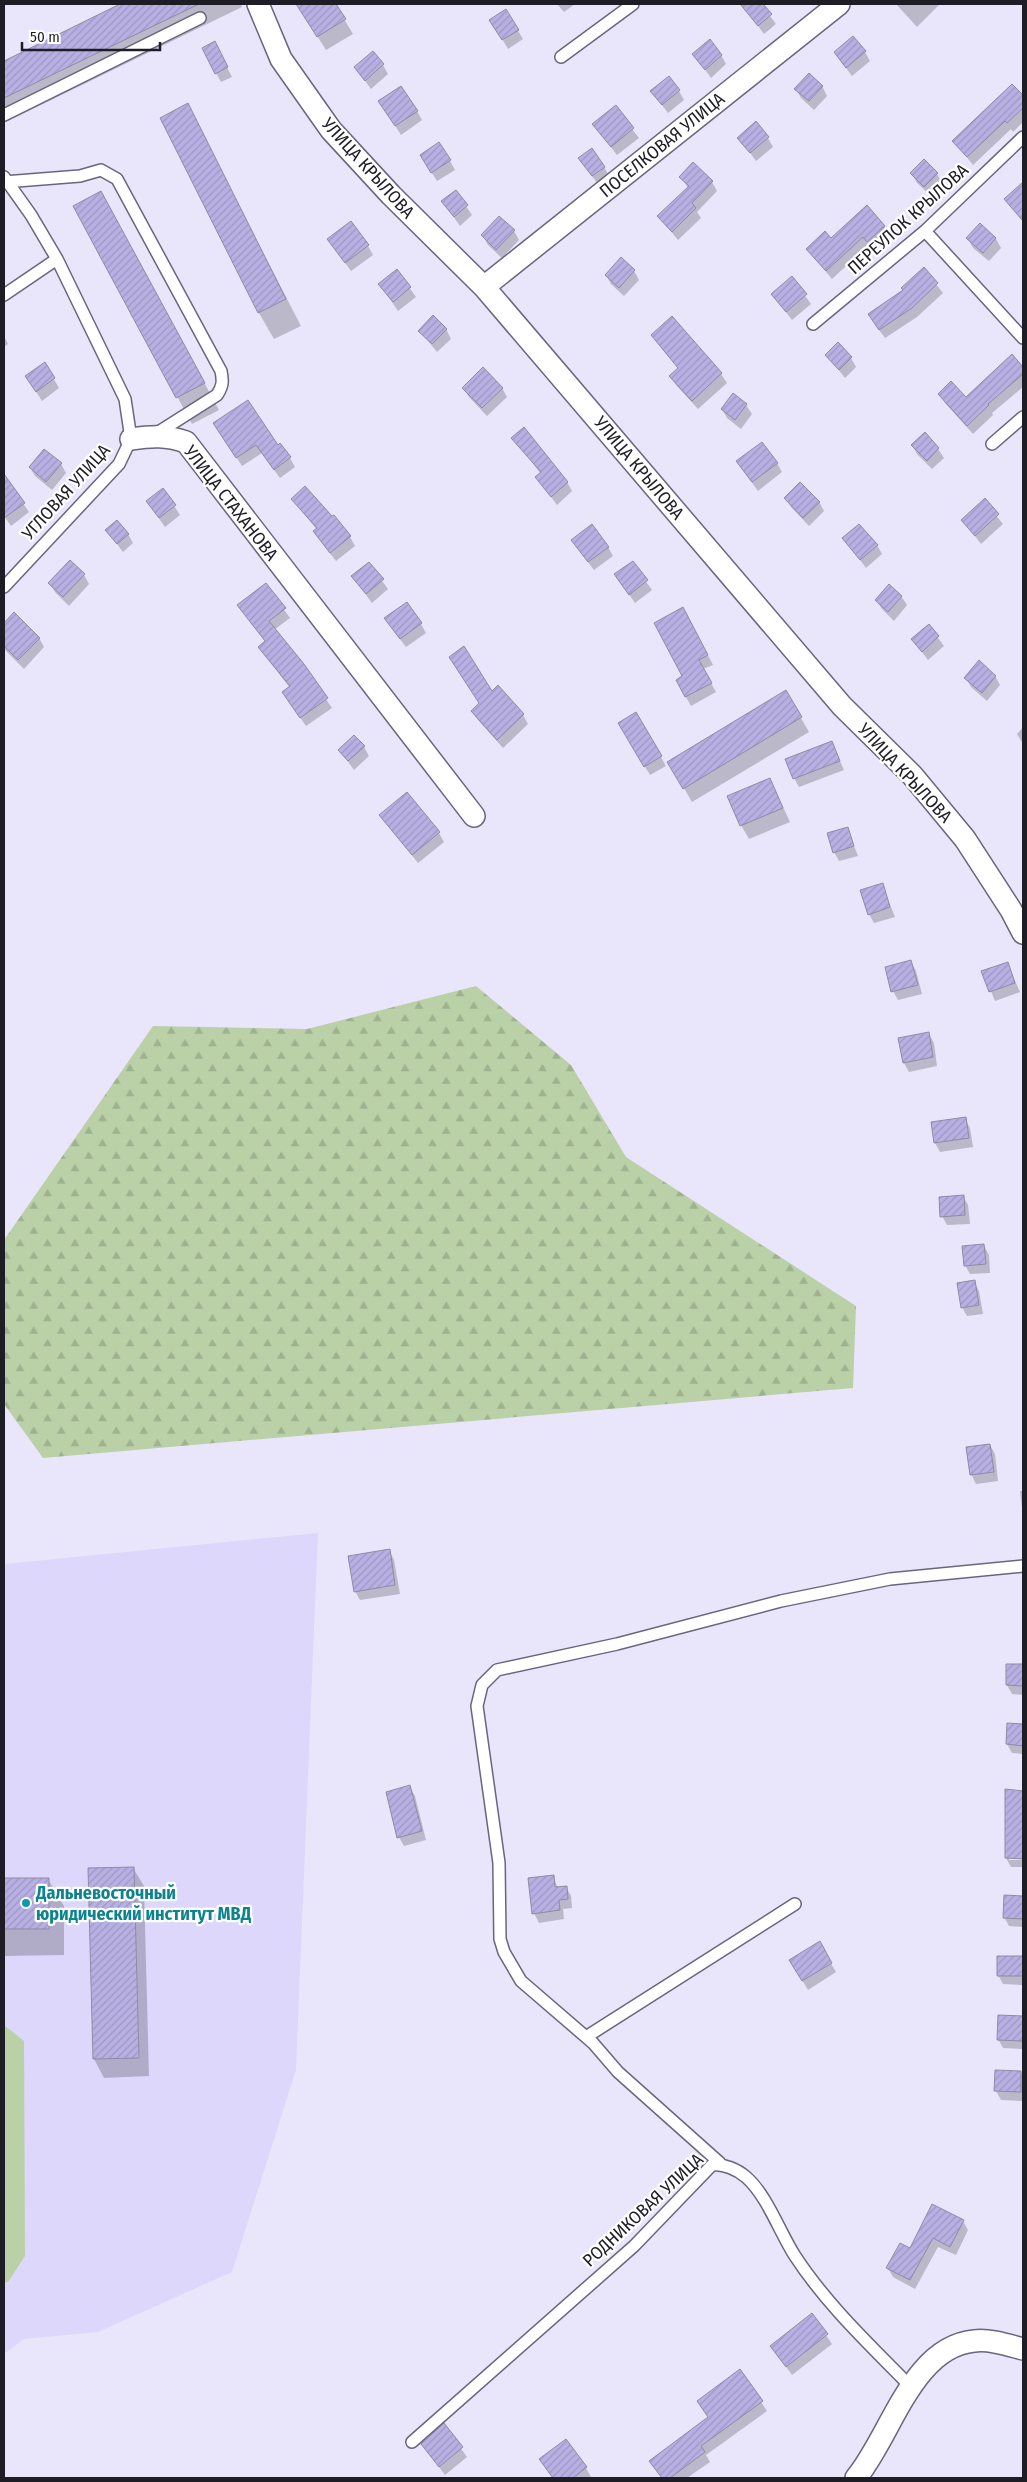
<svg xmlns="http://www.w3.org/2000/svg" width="1027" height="2482" viewBox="0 0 1027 2482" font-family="'Fira Sans Condensed',sans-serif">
<defs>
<pattern id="forest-firs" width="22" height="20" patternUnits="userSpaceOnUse" patternTransform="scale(1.25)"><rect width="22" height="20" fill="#bad0a7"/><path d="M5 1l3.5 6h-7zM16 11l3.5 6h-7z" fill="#9fb290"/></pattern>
<pattern id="building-hatch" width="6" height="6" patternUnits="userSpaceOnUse" patternTransform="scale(1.25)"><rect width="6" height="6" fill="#b8b0e3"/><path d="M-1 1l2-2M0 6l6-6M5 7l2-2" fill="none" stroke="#9e97c3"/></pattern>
</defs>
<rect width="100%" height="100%" fill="#e9e6fc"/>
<path fill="#ddd8fb" d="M318,1533L296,2070L232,2272L98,2332L24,2339L4,2354V1564Z"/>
<path fill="#bad0a7" d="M4,2025L24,2041L25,2256L8,2282H4Z"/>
<path fill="url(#forest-firs)" d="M476,986L571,1065L626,1157L856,1306L853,1388L43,1458L4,1404V1240L153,1026L307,1029Z"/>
<path fill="#0003" d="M123,4H241L242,7L4,123V62Z
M297,4H335L353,34L326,50Z
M557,4H575L564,12Z
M750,4H761L776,24L764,34L745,8Z
M896,4H940L917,27Z
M506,11L523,39L508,49L491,20Z
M219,52L232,77L221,82L216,73Z
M865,52L870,61L852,76L835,53Z
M694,54L721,55L726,64L711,78Z
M383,65L388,74L371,89L355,67Z
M1012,85L1023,97V122L1013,132L1011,129L973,165L954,141Z
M822,86L827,96L814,110L801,98L796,89Z
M679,91L684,100L668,113L652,92Z
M187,105L301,326L274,339L259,313Z
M615,107L639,138L617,155L594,125Z
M385,110L417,111L422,120L401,135Z
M739,138H768L773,147L756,161Z
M450,161L455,170L437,181L427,165Z
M585,167H604L609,176L598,184Z
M912,174H937L942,183L930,195L917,183Z
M681,177L712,182L717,191L697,212L701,218L678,240L659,217L688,188Z
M1020,186L1023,189V222L1006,199Z
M101,192L219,410L192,424L75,207Z
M456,192L472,215L460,226L443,202Z
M884,226L889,235L872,250L869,245L832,279L807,249L831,240Z
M514,231L519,240L502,258L488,245L483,236Z
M968,239H996L1001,248L989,261L973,248Z
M329,240L368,246L373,255L351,271Z
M924,269L943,293L917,317L885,338L874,323Z
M397,271L416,297L398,311L380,284Z
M634,271L639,280L624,296L611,284L606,275Z
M792,278L811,304L792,320L772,294Z
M672,318L721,374L727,383L698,409L676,385L671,376L679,369L652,335Z
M446,329L451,339L437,352L420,331Z
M4,336L8,344L4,347Z
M827,355L851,358L856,367L845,378Z
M1012,356L1023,368V387L992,413L993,415L973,434L945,403L939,394L966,399Z
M45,364L59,388L42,401L32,385Z
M463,388H502L507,397L487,416L469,397Z
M746,405L752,414L741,429L727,418L722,409Z
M220,432L277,447L290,458L295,467L280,478L262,453L242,466Z
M513,438L567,482L572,491L557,505L537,478L541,474Z
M912,445L938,449L944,458L932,469L917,454Z
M737,462L777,463L782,472L758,491Z
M61,464L66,473L52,490L35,476L30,467Z
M9,483L29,512L11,526L4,516V486Z
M163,489L180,515L165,527L147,501Z
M786,498L819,502L824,511L809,526L791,507Z
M292,499L350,537L355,546L336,561L320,540L315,531L317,530Z
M984,500L1003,524L981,544L963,520Z
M107,531L128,534L133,543L123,552Z
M844,538L877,545L882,554L866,568Z
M608,547L613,556L594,570L578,549Z
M70,562L84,575L89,584L69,606L55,592L50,583Z
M632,562L652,590L635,603L616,575Z
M369,563L388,589L372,603L353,577Z
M266,585L290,618L274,630L303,665L332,708L306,726L289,701L290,688L259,648L266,642L239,605Z
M901,596L907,605L894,621L882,609L876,600Z
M14,614L39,638L44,647L24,669L4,649V624Z
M688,618L713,665L703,669L716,692L691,706L677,681L684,677Z
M421,624L426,633L406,647L391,627Z
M929,626L944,646L928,660L913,640Z
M995,676L1000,685L987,701L971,687L966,678Z
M786,692L809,732L692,802L669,762Z
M492,693L523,715L528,724L503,748L478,720L472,711Z
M636,713L666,766L650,775L619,723Z
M1023,727V744L1017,734Z
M832,743L844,770L799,787L794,778Z
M364,747L369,756L354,770L340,751Z
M770,779L790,822L749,839L741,825Z
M381,815L439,833L444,842L418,863Z
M847,828L858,856L839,861L834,852Z
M882,885L895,917L874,923L869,914Z
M911,962L916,971L922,994L898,1000L893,991Z
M1007,963L1020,992L995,1001L983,972Z
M929,1034L934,1043L937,1066L909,1072L904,1063Z
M965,1119L970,1128L973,1147L940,1152L935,1143L932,1123Z
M963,1196L968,1205L970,1224L947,1225L942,1216Z
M984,1246L989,1255L990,1273L970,1274L965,1265Z
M974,1282L979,1291L983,1314L967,1316L962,1307Z
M990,1445L995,1454L998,1481L976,1484L971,1474Z
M1020,1491H1023V1516Z
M389,1550L394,1560L400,1594L360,1600L355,1591Z
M1008,1665H1023V1695L1012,1694L1007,1685Z
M1009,1724L1023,1725V1754L1012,1753L1007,1744Z
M410,1787L415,1796L426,1840L404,1846L399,1837Z
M1006,1791L1023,1792V1857H1009V1860H1023V1867H1011L1006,1858Z
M133,1868L144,1886L149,2076L104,2078L94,2059L89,1869Z
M553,1877L558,1888L566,1887L571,1896L572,1908L563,1909L564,1919L539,1923L534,1913Z
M4,1879H48L64,1906V1955L4,1956Z
M1005,1896L1023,1897V1927L1009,1926L1004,1917Z
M819,1943L836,1972L808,1990L790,1960Z
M999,1957L1023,1958V1985L1003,1984L998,1975Z
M1000,2017L1023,2018V2049L1003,2048L998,2039Z
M1021,2072L1023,2077V2101L1001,2100L996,2091Z
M963,2221L968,2230L956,2255L938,2247L915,2289L893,2277L888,2268L911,2250Z
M812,2315L832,2344L792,2375L771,2346Z
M761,2402L767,2411L706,2455L710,2462L687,2478H662L656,2470L650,2461Z
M444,2425L467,2457L445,2475L422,2444Z
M566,2441L586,2468L591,2477L590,2478H553L546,2469L541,2460Z"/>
<path fill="url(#building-hatch)" stroke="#8f8ba4" d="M120,4H199L4,98V61Z
M296,4H336L346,19L317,37Z
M740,4H763L772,14L758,26Z
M506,9L519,30L502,40L489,20Z
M853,36L866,51L846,68L834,52Z
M710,39L722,55L705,70L692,54Z
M215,41L228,67L215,74L202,48Z
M373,51L384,64L365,81L354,67Z
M809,73L823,86L809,101L794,89Z
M669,76L680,90L662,105L650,91Z
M1012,84L1023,95V108L1007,123L1005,121L967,157L952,141Z
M401,86L418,111L395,126L378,101Z
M188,103L286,299L258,313L160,118Z
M616,105L634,128L611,147L592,124Z
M756,121L769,137L750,153L737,138Z
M439,142L451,160L431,173L420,155Z
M592,148L605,167L592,176L578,158Z
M924,159L938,173L924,187L910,173Z
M693,162L713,181L692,203L696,208L672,232L657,216L689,186L679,177Z
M1023,182V221L1004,199Z
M456,190L468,205L454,217L441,201Z
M101,191L205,383L176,398L73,206Z
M867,205L885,226L867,242L863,237L826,271L806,249L825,231L831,238Z
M499,216L515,230L496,250L481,235Z
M351,221L369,245L345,263L327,239Z
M980,223L996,238L983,253L966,238Z
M621,257L635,270L619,288L605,275Z
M924,267L938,283L912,308L879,330L868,314L903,290L901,288Z
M397,269L411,287L393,302L378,284Z
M792,276L807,294L786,312L771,294Z
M433,315L447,329L432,344L418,331Z
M672,316L722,373L692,401L669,376L678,368L651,335Z
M838,342L852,357L839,370L825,355Z
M1012,354L1023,367V374L988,404L989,405L967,426L938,394L951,381L966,397Z
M45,362L55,378L36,392L25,376Z
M483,367L503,388L482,408L462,388Z
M733,393L747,404L735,420L721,409Z
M248,400L278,445L280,443L291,457L274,470L256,445L236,458L213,423Z
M524,427L568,482L551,497L535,477L541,472L511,438Z
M925,432L939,448L927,461L911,445Z
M762,442L778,463L752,482L736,461Z
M44,449L62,463L46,482L29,467Z
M4,474L25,503L4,518Z
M800,482L820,502L803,518L784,498Z
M305,486L332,516L334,515L351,536L330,553L313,531L317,528L291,499Z
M163,488L176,505L159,518L146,501Z
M985,498L999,514L975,536L961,520Z
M117,520L129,534L117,544L105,530Z
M592,524L609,547L588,562L571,540Z
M859,524L878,545L860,560L842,538Z
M70,560L85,574L63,597L48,583Z
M633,561L648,580L629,595L614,574Z
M369,562L384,579L366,594L351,576Z
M266,583L286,608L269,621L304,664L328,698L300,718L282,692L290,686L258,647L265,641L237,605Z
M889,584L902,596L888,612L875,600Z
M407,602L422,623L400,639L384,618Z
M683,607L708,655L699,660L712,683L685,697L676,680L682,676L654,623Z
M14,612L40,638L18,660L4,646V623Z
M929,624L939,636L922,652L911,639Z
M464,646L492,691L498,685L524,714L497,740L471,711L479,703L449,657Z
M979,660L996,676L982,693L964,678Z
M786,690L802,717L683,789L667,762Z
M636,712L662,756L644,767L618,723Z
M354,735L365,746L348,761L338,750Z
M832,741L840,761L793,779L785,759Z
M770,778L783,808L740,826L727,796Z
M407,792L440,832L412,855L379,815Z
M848,827L854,846L833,853L827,833Z
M883,883L890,907L868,915L860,890Z
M911,960L918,985L891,992L885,967Z
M1008,962L1015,983L989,992L981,971Z
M929,1032L933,1057L903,1063L898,1038Z
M966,1117L969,1138L934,1143L931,1122Z
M964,1195L965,1215L940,1217L939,1197Z
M984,1244L986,1264L964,1266L962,1246Z
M975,1280L979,1305L961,1308L957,1283Z
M990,1444L994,1472L970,1475L966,1447Z
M390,1549L395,1585L354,1592L348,1556Z
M1006,1664H1023V1686L1006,1685Z
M1007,1723L1023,1724V1746L1006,1744Z
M410,1785L422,1831L397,1838L386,1792Z
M1005,1789L1023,1791V1859L1005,1858Z
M134,1867L139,2058L93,2059L88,1868Z
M554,1875L555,1887L567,1886L568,1899L559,1900L560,1910L532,1914L528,1878Z
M4,1878H49V1929H4Z
M1004,1895L1023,1896V1919L1003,1918Z
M820,1941L832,1963L802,1981L789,1960Z
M997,1956H1023V1976H997Z
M998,2015L1023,2016V2041L997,2040Z
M995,2070L1021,2071V2092L994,2091Z
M932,2204L964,2220L950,2247L933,2238L910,2280L886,2268L900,2243L910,2248Z
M812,2313L828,2334L786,2367L770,2346Z
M740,2369L763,2401L701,2446L705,2452L670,2478H662L649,2461L708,2417L697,2401Z
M444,2423L463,2447L439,2467L421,2444Z
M566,2439L587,2467L573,2478H553L539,2459Z"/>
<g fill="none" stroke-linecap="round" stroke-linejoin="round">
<defs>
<path id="service" d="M561,57L633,4
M4,115L200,18
M4,177L31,215L57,259L125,399L131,439L119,464L4,587
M4,182L80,176L101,170L117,179L221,371C223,381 223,386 217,395L154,435
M925,231L1023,338
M4,295L57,259
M813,324L925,231L1023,137
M992,444L1023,417
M586,2037L795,1904
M720,2163L618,2072L593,2043L521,1981L504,1952L500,1939L499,1863L477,1706L482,1685L497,1670L617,1644L781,1601L890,1579L1023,1566
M412,2442L634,2246L712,2165C723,2163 738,2170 746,2177C767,2195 780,2233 795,2256C827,2305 870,2345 911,2387"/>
<path id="minor" d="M258,4L281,59L331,130L391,195L484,287L842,706L912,775L965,839L1011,910L1023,933
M484,287L839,4
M131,439C152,436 166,435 186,442L474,816
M856,2478C891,2436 912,2347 974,2341C990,2339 1008,2345 1023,2349"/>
</defs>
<use href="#service" stroke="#69657d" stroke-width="14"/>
<use href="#minor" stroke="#69657d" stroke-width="24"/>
<use href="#service" stroke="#fff" stroke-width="11"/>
<use href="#minor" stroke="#fff" stroke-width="21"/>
</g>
<circle fill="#0f9aa8" stroke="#fff" stroke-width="2" cx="26" cy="1903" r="5"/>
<g text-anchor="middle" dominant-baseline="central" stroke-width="4.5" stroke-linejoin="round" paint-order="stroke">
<g font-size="18" fill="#1e1d26" stroke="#fff">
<text transform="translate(662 145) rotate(-39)">ПОСЕЛКОВАЯ УЛИЦА</text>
<text transform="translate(368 168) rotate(48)">УЛИЦА КРЫЛОВА</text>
<text transform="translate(908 219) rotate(-42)">ПЕРЕУЛОК КРЫЛОВА</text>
<text transform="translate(639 468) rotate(50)">УЛИЦА КРЫЛОВА</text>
<text transform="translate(66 492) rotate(-48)">УГЛОВАЯ УЛИЦА</text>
<text transform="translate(231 503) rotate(52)">УЛИЦА СТАХАНОВА</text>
<text transform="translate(905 773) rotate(47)">УЛИЦА КРЫЛОВА</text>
<text transform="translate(643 2210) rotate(-43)">РОДНИКОВАЯ УЛИЦА</text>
</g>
<g font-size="18" font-weight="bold" fill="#0d838f" stroke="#fff" text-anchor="start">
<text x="36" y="1893">Дальневосточный<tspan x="36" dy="21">юридический институт МВД</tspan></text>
</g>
</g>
<rect width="1027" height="2482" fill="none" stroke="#1e1d26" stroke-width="10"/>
<path d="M22 42v8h138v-8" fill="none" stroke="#1e1d26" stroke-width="2.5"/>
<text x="30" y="42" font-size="15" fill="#1e1d26" stroke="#ffffff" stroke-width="4" paint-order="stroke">50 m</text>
</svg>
